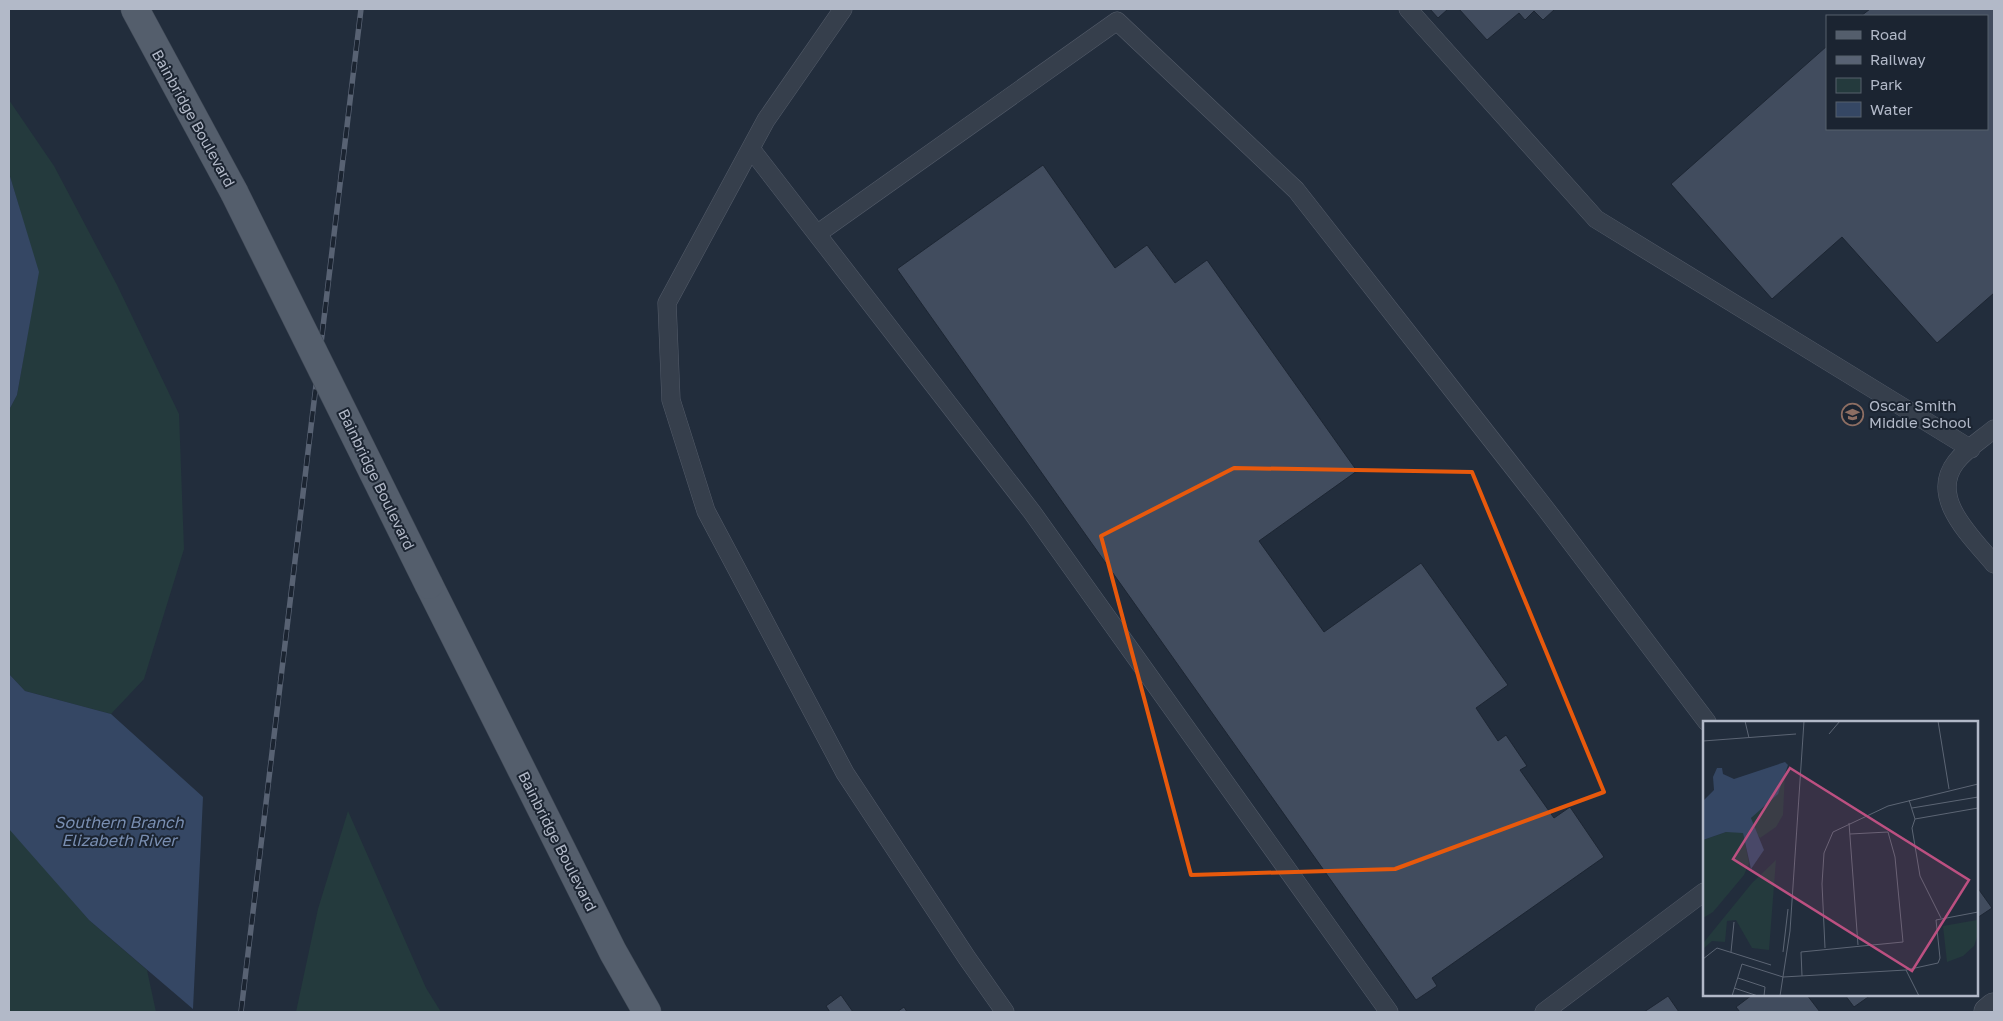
<svg xmlns="http://www.w3.org/2000/svg" width="2003" height="1021" viewBox="0 0 2003 1021" font-family="'Golos Text',sans-serif">
<rect width="100%" height="100%" fill="#222d3c"/>
<path fill="#243a3d" d="M9,100L54,166L117,285L179,414L184,549L144,679L111,714L25,691L9,674V410L17,395L38,272L9,173Z
M348,811L426,988L441,1012H296L318,909Z
M9,827L89,920L147,970L156,1012H9Z"/>
<path fill="#354764" d="M9,173L39,272L17,395L9,410Z
M9,674L25,691L111,714L203,797L193,1009L89,920L9,829Z"/>
<path fill="#414c5e" stroke="#1d2633" d="M1430,9H1448L1438,18Z
M1459,9H1555L1543,20L1534,11L1525,20L1519,13L1487,40Z
M1870,9H1994V293L1937,343L1842,237L1772,299L1671,184L1827,46V129H1987V16H1861Z
M1043,165L1115,268L1147,245L1175,283L1207,260L1357,471L1259,541L1324,632L1421,563L1508,685L1476,708L1498,741L1506,735L1527,766L1520,770L1554,818L1570,807L1604,857L1432,978L1437,986L1416,1000L897,269Z
M1977,887L1992,908L1977,918Z
M841,995L853,1012H830L826,1006Z
M1752,995H1807L1820,1012H1740L1736,1007Z
M1845,995H1871L1854,1007Z
M1668,996L1679,1012H1644Z
M904,1007L907,1012H897Z"/>
<g fill="none" stroke-linecap="round" stroke-linejoin="round">
<defs>
<path id="lane" d="M843,9L766,120L667,303L671,400L706,511L845,773L967,958L1005,1012
M1408,9L1596,219L1971,449
M751,149L1032,512L1389,1012
M817,234L1117,21L1296,190L1545,508L1707,722
M1994,429C1982,439 1966,449 1956,462C1928,498 1972,537 1994,564
M1544,1012L1704,892"/>
<path id="street" d="M1988,1012L1994,1007"/>
<path id="primary" d="M135,9L234,192
M429,585L613,952L647,1012"/>
</defs>
<use href="#lane" stroke="#545c6a" stroke-width="19"/>
<use href="#street" stroke="#545c6a" stroke-width="29"/>
<use href="#primary" stroke="#3f4855" stroke-width="29"/>
<use href="#lane" stroke="#363f4c" stroke-width="18"/>
<use href="#street" stroke="#363f4c" stroke-width="28"/>
<use href="#primary" stroke="#545e6c" stroke-width="28"/>
<defs>
<path id="rail" d="M241,1012L361,9"/>
</defs>
<use href="#rail" stroke="#586273" stroke-width="5.5"/>
<use href="#rail" stroke="#1b2431" stroke-width="4" stroke-dasharray="11" stroke-linecap="butt"/>
<defs>
<path id="primary-bridge" d="M234,192L429,585"/>
</defs>
<use href="#primary-bridge" stroke="#3f4855" stroke-width="29" stroke-linecap="butt"/>
<use href="#primary-bridge" stroke="#545e6c" stroke-width="28"/>
</g>
<path fill="none" stroke="#e8590c" stroke-width="4" stroke-linejoin="round" d="M1234,468L1472,472L1604,792L1395,869L1191,875L1101,536Z"/>
<defs>
<symbol id="school-ring" viewBox="-11 -11 22 22"><circle r="9.5" fill="#1b2431" stroke="#8d6e63" stroke-width="1.5"/><path d="M0-5L7-2L0 1L-7-2ZM-4 1L0 2.5L4 1V4Q0 6-4 4Z" fill="#8d6e63"/></symbol>
</defs>
<g fill-rule="evenodd">
<use href="#school-ring" x="1840" y="402" width="25" height="25"/>
</g>
<g text-anchor="middle" dominant-baseline="central" stroke-width="4" stroke-linejoin="round" paint-order="stroke">
<g font-size="15" fill="#b2b9c8" stroke="#1b2431">
<text transform="translate(194 118) rotate(61)">Bainbridge Boulevard</text>
<text transform="translate(377 479) rotate(64)">Bainbridge Boulevard</text>
<text transform="translate(558 841) rotate(63)">Bainbridge Boulevard</text>
</g>
<g font-size="15" fill="#b2b9c8" stroke="#1b2431" text-anchor="start">
<text x="1869" y="405">Oscar Smith<tspan x="1869" dy="17">Middle School</tspan></text>
</g>
<g font-size="16" font-style="italic" fill="#798eb1" stroke="#1b2431">
<text x="119" y="822">Southern Branch<tspan x="119" dy="18">Elizabeth River</tspan></text>
</g>
</g>
<g transform="translate(1703 721)">
<rect width="275" height="275" fill="#222d3c"/>
<path d="M82,52L80,94L73,106L57,117L51,110L48,97L51,92L66,83ZM23,111H40L46,142L41,154L10,191L0,197V119ZM73,139L66,229L49,227L33,199L24,200L22,221L9,220L0,228L1,221L49,162ZM274,199L275,213L271,225L260,235L244,241L240,205Z" fill="#243a3d"/>
<path d="M82,41L85,44L75,73L48,97L61,129L48,148L40,112L23,111L0,119V80L11,69L10,56L14,47H19L20,53L31,58Z" fill="#354764"/>
<path fill="none" stroke="#5c6574" stroke-width="1" d="M42,0L46,17M235,0L246,68M126,13L137,0M0,20L93,13M206,79L212,98L275,87M209,87L275,76M212,98L209,107L217,155L238,197M146,102L155,224M122,227L119,163L121,132L130,111L185,85L275,63M28,231L31,201M80,231L85,188M0,238L14,227L68,244M203,249L216,275M99,255L98,231L200,221L192,136L185,111L147,113M35,257L62,266L61,275M31,267L55,275M29,275L39,243L80,256L203,249L235,242L237,237L233,199L275,191M77,275L87,210L101,0"/>
<path fill="#bc5081" fill-opacity="0.15" stroke="#bc5081" stroke-width="2.5" d="M87,47L266,159L209,250L30,138Z"/>
<rect width="275" height="275" fill="none" stroke="#b2b9c8" stroke-width="2.5"/>
</g>
<rect width="2003" height="1021" fill="none" stroke="#b2b9c8" stroke-width="20"/>
<rect x="1826" y="15" width="162" height="115" fill="#1b2431" stroke="#57606d"/>
<rect x="1836" y="31" width="25" height="8" fill="#545e6c" stroke="#57606d"/>
<text x="1870" y="40" font-size="15" fill="#b2b9c8">Road</text>
<rect x="1836" y="56" width="25" height="8" fill="#586273" stroke="#57606d"/>
<text x="1870" y="65" font-size="15" fill="#b2b9c8">Railway</text>
<rect x="1836" y="78" width="25" height="15" fill="#243a3d" stroke="#57606d"/>
<text x="1870" y="90" font-size="15" fill="#b2b9c8">Park</text>
<rect x="1836" y="102" width="25" height="15" fill="#354764" stroke="#57606d"/>
<text x="1870" y="115" font-size="15" fill="#b2b9c8">Water</text>
</svg>
